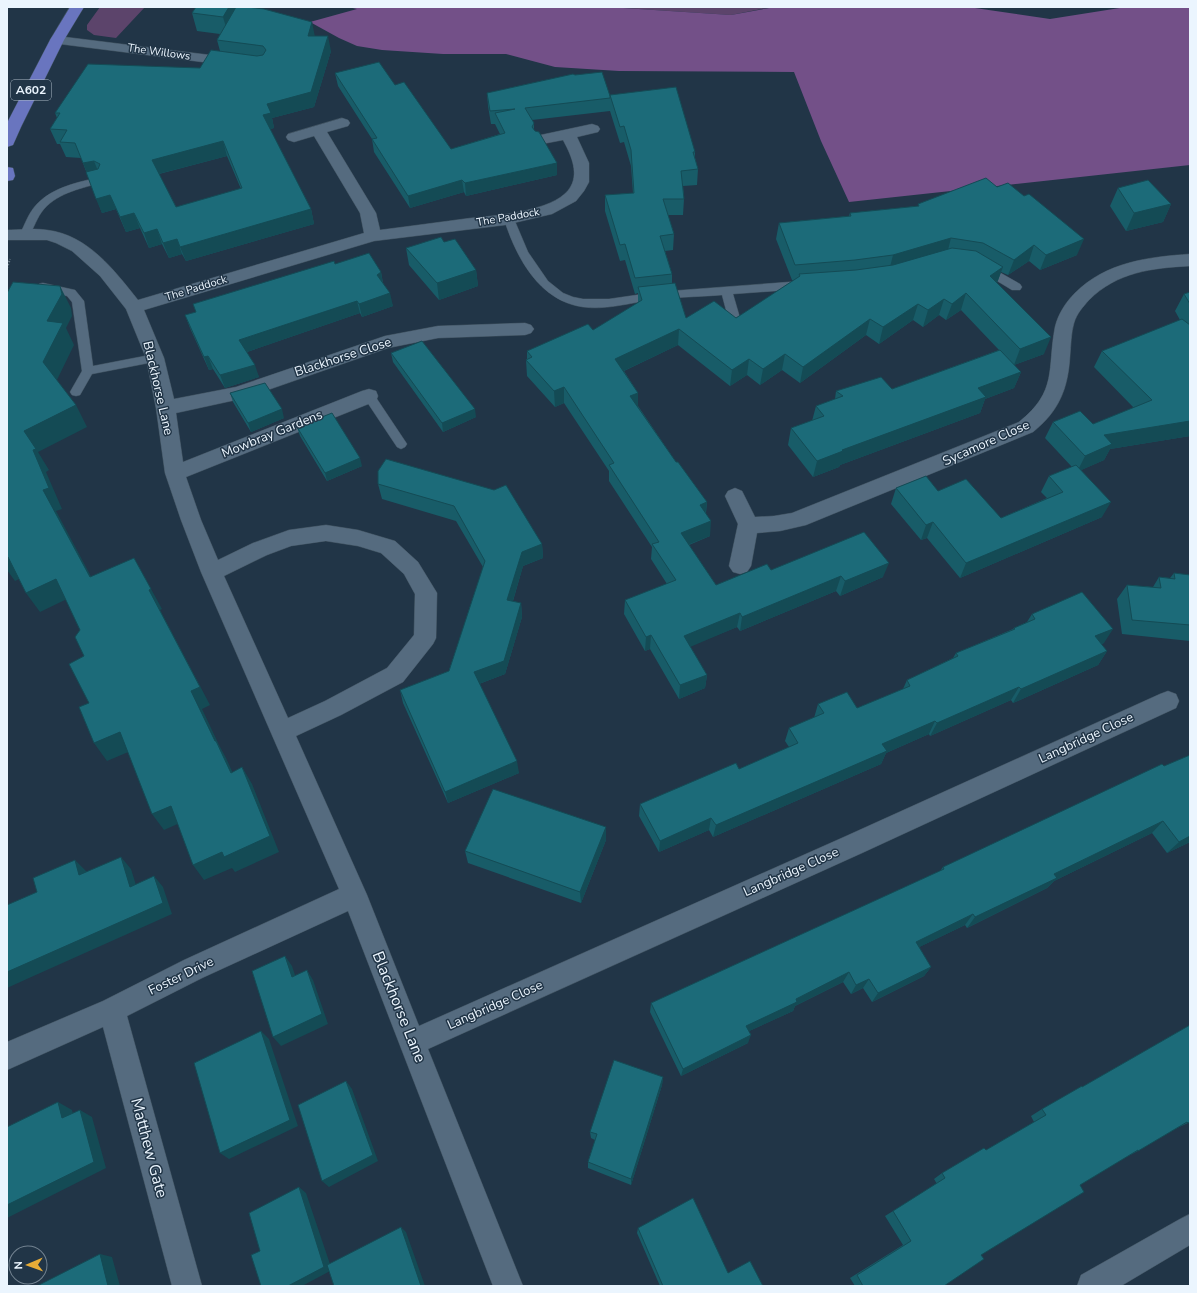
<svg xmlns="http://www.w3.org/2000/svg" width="1197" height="1293" viewBox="0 0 1197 1293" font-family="'Nunito Sans',sans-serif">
<rect width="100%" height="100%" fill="#213547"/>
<path fill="#5c446b" d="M100,7H145L116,38L94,35L87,30V25Z
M608,7H767V8L731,15Z"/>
<path fill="#735088" d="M348,7H608L731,15L775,7H968L1050,19L1126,7H1190V165L849,202L821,141L794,72L619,71L555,67L506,54H443L382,50L357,46L339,38L310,22L357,9Z"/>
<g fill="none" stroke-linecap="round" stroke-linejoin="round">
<defs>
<path id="lane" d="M100,177L105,180L104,182C83,188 59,192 44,209C37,217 34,228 29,236H21L20,234C25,224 29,212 37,204C53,187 79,182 100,177Z
M509,216L514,219L528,252L548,281L563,293L573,297L583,299H609L657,292L802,281L806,282L808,285L806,288L802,289L733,294L742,325L740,328H732L730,325L722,295C697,297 671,297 646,301C625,304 604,310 583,307C539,301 516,257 504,219Z
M983,263L1020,284L1022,287L1020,290H1012L979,270L977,267L979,264Z
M43,283L75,290L84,301L93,366L155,354L159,355L161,358L159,361L92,374L80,395L76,396L72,395L70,392L82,371L72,302L67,296L39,290L37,287L39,284Z
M369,392L373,393L407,444L405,447L401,449L397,447L363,396L365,393Z"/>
<path id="street" d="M57,36L234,58L239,59L241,62L239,65L234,66L52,43L50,40L52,37Z
M342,118L348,120L350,123L348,126L327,132L376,213L380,230C411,226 441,222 471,218C493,216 515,214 535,208C547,205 565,198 571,186C579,171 570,153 563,140L542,144L536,142L534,139L536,136L592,124L598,126L600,129L598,132L577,137L589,163V182L584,191L576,201L552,214L505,225L374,241L144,310L164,358L174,399L236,387L385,336L438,326L525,323L531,325L534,329L531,333L525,335L438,338L388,348L245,398L176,413L183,462L362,391L369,389L376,391L378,396L376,401L186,477L201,520L218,560L253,543L289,530L326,525L358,530L395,541L418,562L437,593L436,638L433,644L403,682L341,715L296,736L367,895L419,1026L844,837L1160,694L1168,691L1176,694L1179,701L1176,708L862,853L428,1049L523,1286H493L348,911L202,978L127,1016L202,1286H172L103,1027L7,1070V1042L103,1001L184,960L339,889L201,572L181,520L165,473L156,408L146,358L126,309L100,276L72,251L56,243L47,240H7V230C20,230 34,228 47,230C88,235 114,270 138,300L364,233L360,213L314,136L294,142L288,140L286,137L288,134ZM326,541L358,546L381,553L404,574L415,594L414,635L387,668L325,701L288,718L224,576L267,555L291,546Z
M1190,254V266C1152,268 1117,272 1089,300C1083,307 1077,313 1074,323C1071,333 1071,345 1070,356C1068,389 1059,411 1033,432L806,525L780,531L757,533L751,566L747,572L740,574L733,572L729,566L738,524L725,496L728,491L735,488L742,491L755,517L774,516L792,513L1019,422C1058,391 1047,369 1055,327C1058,314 1066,302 1075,293C1106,262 1148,257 1190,254Z
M1190,1214V1245L1121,1286H1077L1081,1275L1180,1219Z"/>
<path id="primary" d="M70,7H84L64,40L21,127L13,145L7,147V123L50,40Z
M7,167L13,168L15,176L13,180L7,181Z"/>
</defs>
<use href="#lane" stroke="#3f515f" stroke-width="1"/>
<use href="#street" stroke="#3f515f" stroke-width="1"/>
<use href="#primary" stroke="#3f515f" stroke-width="1"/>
<path stroke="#687987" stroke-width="2" stroke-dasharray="1.5 1.5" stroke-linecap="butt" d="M7,268L10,259"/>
<use href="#lane" fill="#556b7f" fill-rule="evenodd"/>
<use href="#street" fill="#556b7f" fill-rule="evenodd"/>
<use href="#primary" fill="#6975bf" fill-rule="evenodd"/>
</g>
<path fill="#185c68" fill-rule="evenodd" d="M196,7L315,36L331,51L314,107L272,118L274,128L270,129L311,209L314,224L186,261L182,254L169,258L162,244L149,248L140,228L126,232L116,209L102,213L81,158L66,157L60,144H57L50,129L57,118L55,113L200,68L220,51L217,40L220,34L197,31L192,13ZM227,156L241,189L176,207L159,174Z
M335,73L395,85L451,149L500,134L495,124H491L488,106L487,93L575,75L610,96L695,152V158L698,169L697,185L683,186L684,199L683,215H668L674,234L673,250L665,251L672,274V283L686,318H736L794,280H792L776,239L779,223L849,216L850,213L918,206V204L1077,255L1040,270L1029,261L1008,275L1001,272L997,283L1044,354L1014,365L1021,372L1014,388L985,399L980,413L840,465L839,467L813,477L788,445L791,428L812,421L816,406L835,399L836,391L892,389L999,350L961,310L946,320L939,315L923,327L913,320L879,344L866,335L800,383L782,370L760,385L747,375L730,386L678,345L624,371L638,393V406L676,462L707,502L706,513L710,536L689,545L716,585L771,570L883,577L840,596L836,591L740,631L737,627L690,646L707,675L705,688L679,699L650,649L645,651L624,614L625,600L667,584L651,559L652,547L609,481V471L564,403L555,407L527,376L526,360L527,359V351L593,330L638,303V293L635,294L625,260L620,261L605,211V195L633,193L631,166L624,142L620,143L610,111L532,120L534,123V130L557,175L466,196L464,192L410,208L374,152L372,139L338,86Z
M1118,188L1171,204L1163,222L1126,231L1110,206Z
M444,242L476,270L478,286L439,300L409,265L406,248Z
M335,264L381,272L383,283L393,306L362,317L360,313L247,352L259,377L225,388L213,369L209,370L190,328L185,315L196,312L193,304Z
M1190,292V436L1110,449L1104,460L1081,470L1102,517L960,578L927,538L921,540L891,504L896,488L938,491L1001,518L1047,498L1041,492L1049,476L1072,467L1045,438L1053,422L1093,424L1134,408L1094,367L1102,351L1180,320L1175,311L1184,294Z
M391,353L476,417L443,432L393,362Z
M230,393L284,418L251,432L233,402Z
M297,427L362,466L327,481L300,436Z
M378,471L542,544L543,558L523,566L513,601L521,603L522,617L505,674L479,684L519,773L448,803L403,703L400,690L449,671L483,567L456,521L382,499L378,484Z
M1174,573L1190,575V641L1122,634L1117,599L1127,585L1153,587L1159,577L1170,578Z
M1032,614L1104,643L1101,644L1107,651L1098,665L1013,703L1011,700L930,736L929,734L886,753L881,764L713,837L709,830L659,852L639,816L640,804L739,769L789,747L785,741L789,728L814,718L818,704L857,708L903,689L907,680L953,658L956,653L1013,629L1014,628L1027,622Z
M1190,755V842L1167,853L1152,833L1054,881L1047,888L967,928L965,925L919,947L931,967L924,976L872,1002L863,988L851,994L843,982L795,1006L793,1011L749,1031L748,1043L681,1076L650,1012L651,1003L940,871L943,867Z
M606,840L581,903L468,863L465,851Z
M1190,1025L1188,1123L1177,1128L1138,1151L1126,1157L1080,1185L981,1255L944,1286H855L850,1278L903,1245L885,1216L937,1184L934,1179L942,1173L986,1150L1034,1122L1031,1116L1042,1109L1082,1087Z
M663,1077L662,1085L631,1185L588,1168V1162L595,1140L591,1138L590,1132Z
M638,1228L728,1273L763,1286H660L637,1233Z"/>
<path fill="#144b55" d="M229,7H245L228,34L223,17Z
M312,22L315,37L308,36Z
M328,36L331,51L314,107L272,118L274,128L267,130L263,115L267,104Z
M223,141L227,156L158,174L152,160Z
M94,161L100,176L89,178L83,163Z
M557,163V175L466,196L465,183Z
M462,180L464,192L410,208L408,196Z
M110,195L116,209L102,213L96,199Z
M1171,204L1163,222L1126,231L1134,213Z
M311,209L314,224L186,261L180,247Z
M134,213L140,228L126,232L120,217Z
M157,229L162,244L149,248L144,233Z
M951,238L947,254L889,271L893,255Z
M177,239L182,254L169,258L163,243Z
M1084,239L1077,255L1040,270L1046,255Z
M1034,245L1029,261L1008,275L1014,260Z
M1003,267L997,283L990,276Z
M476,270L478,286L439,300L437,283Z
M381,272L383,285L377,275Z
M60,286L71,308L72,316L66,328L74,345L55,384L43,362L47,321Z
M390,293L393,306L362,317L359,304Z
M966,293L961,310L946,320L952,304Z
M944,299L939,315L923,327L928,310Z
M357,301L360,313L244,353L239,340Z
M918,304L913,320L879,344L883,327Z
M870,319L866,335L800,383L803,367Z
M679,329L678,345L615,375V359Z
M1051,337L1044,354L1014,365L1020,349Z
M785,354L782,370L760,385L763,369Z
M208,356L213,369L209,370L204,357Z
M749,359L747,375L730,386L732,370Z
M255,365L259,377L225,388L220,375Z
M1021,372L1014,388L985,399L980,413L840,465L839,467L813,477L817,461L978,388Z
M564,387V403L555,407L554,391Z
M638,393V409L630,396Z
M76,405L87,427L38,452L49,470L46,472L62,509L56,511L102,597L90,577L43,490L24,431Z
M282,409L284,418L251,432L248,423Z
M475,409L476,417L443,432L442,423Z
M1190,421V436L1110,449L1104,460L1077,472L1085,456L1104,435Z
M360,458L362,466L327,481L325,473Z
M707,502L705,517L700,505Z
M1111,502L1102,517L960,578L966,563Z
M711,521L710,536L680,548L681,533Z
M933,522L927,538L921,540L926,525Z
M542,544L543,558L523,566L509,614L507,600L522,552Z
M8,557L23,577L15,581L7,570V558Z
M134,558L162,609L160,610L210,705L202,709L219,745L226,758L240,789L231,773L191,691L149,590Z
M889,563L883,577L840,596L845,581Z
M841,576L836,591L740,631L742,617Z
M56,579L69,598L40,612L26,593Z
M521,603L522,617L505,674L476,685L474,672Z
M740,613L737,627L683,650L684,636Z
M1113,629L1104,643L1085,650L1095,636Z
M651,635L650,649L645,651L646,637Z
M1107,651L1098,665L1013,703L1021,689Z
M707,675L705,688L679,699L680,685Z
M1019,687L1011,700L930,736L937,723Z
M935,721L929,734L886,753L881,764L713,837L716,825L882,744Z
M120,732L133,750L107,761L94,743Z
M517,761L519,773L448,803L445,792Z
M242,767L252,784L279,852L235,872L232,868L204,880L193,865Z
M171,806L182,822L164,830L152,814Z
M711,818L709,830L659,852L660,841Z
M1163,821L1152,833L1054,881L1047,888L967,928L975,917L1054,874Z
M606,827V840L581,903L580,892Z
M1190,836V842L1167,853L1179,842Z
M121,857L131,869L140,898L130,887Z
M75,860L86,871L90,887L79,875Z
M154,876L163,887L172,914L29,978L7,988V972Z
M973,914L965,925L909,952L916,942Z
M285,956L292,966L299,987L292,977Z
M931,967L924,976L872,1002L878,993Z
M307,970L313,980L328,1024L281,1046L273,1037Z
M849,972L843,982L795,1006L793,1011L743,1034L746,1026L796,999Z
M869,979L863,988L851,994L856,985Z
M261,1031L269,1039L298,1126L229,1159L220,1153Z
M751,1035L748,1043L681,1076L683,1069Z
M663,1077L662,1085L631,1185V1179Z
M346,1081L352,1089L378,1161L329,1187L322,1181Z
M58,1102L72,1110L76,1125L62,1118Z
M80,1110L92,1117L106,1168L7,1218V1205Z
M299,1187L306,1193L332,1270L302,1286H288Z
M401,1227L406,1232L425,1286H421Z
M100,1254L112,1257L120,1286H108Z"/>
<path fill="#1c6b79" stroke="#144b55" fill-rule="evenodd" d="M196,7H229L223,17L192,13Z
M236,7H247L264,9L312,22L308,36H328L311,92L267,104L271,113L263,115L311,209L180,247L177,239L163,243L157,229L144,233L134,213L120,217L110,195L96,199L86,172L98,169L100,164L94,161L83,163L75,143L60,142L67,130L50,129L60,113H55L88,64L200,68L211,50L257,56L263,55L266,50L263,46L217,40ZM223,141L242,188L176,207L152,160Z
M379,62L395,85L404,82L451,149L505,133L495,113L515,109L490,111L487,93L573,74L575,75L602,72L610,96V98L525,108L534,123L532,127L535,131L539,132L557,163L465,183L462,180L408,196L372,139L377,138L335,73Z
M676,87L695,152H693L698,169L681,171L684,199H663L674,234L660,236L672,274L635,278L625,244L620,245L605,195L634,193L631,150L624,126L620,127L610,95Z
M986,178L997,187L1008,183L1024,196L1029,194L1084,239L1046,255L1034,245L1014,260L983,243L951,238L893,255L855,260L795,265L779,223L851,216L850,213L919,206L918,204Z
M1148,180L1171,204L1134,213L1118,188Z
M441,237L444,242L455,239L476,270L437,283L406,248Z
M952,248L976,251L1003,267L990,276L1051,337L1020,349L966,293L952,304L944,299L928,310L918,304L883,327L870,319L803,367L785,354L763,369L749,359L732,370L679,329L615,359L638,393L630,396L676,462H678L707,502L700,505L711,521L681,533L716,585L767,564L771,570L864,532L889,563L845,581L841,576L742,617L740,613L684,636L707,675L680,685L651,635L646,637L625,600L676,580L652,544L659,542L609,465L614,463L564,387L554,391L526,360L532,357L527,351L588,324L593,330L642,300L638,287L675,283L686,318L714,301L736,318L800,276L799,274L856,270L893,265Z
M369,253L381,272L377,275L390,293L359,304L357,301L239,340L255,365L220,375L208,356L204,357L185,315L196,312L193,304L334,261L335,264Z
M13,282L60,286L62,294L47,321L63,323L43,362L76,405L24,431L36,449L33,450L49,488L43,490L90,577L134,558L151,589L149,590L200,687L191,691L215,741H216L231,773L242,767L270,836L224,857L222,852L193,865L171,806L152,814L120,732L94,743L79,707L89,703L69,664L84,656L75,637L80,630L56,579L26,593L8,557L7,558V293Z
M1190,292V304L1184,294Z
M1182,319L1190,325V421L1104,435L1112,444L1085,456L1053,422L1080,411L1093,424L1152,400L1102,351Z
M422,341L475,409L442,423L391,353Z
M1000,350L1021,372L978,388L986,397L842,450L843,451L817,461L791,428L824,416L816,406L843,396L836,391L881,377L892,389Z
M265,383L282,409L248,423L230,393Z
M332,413L360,458L325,473L297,427Z
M386,459L494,490L506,485L542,544L522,552L507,600L521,603L504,661L474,672L517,761L445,792L400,690L449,671L485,561L454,506L378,484V471Z
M1076,465L1111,502L966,563L933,522L926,525L896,488L926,476L938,491L966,479L1001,518L1063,492L1049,476Z
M1174,573L1190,575V625L1132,620L1127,585L1161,588L1159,577L1175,579Z
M1082,592L1113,629L1095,636L1107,651L1021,689L1019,687L937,723L935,721L882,744L887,751L716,825L711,818L660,841L640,804L736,763L739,769L798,743L789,728L824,713L818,704L847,692L857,708L910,686L907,680L958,656L956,653L1015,629L1014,628L1035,619L1032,614Z
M1190,755V836L1179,842L1163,821L1054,874L1057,878L975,917L973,914L916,942L931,967L878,993L869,979L856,985L849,972L796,999L797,1002L746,1026L751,1035L683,1069L651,1003L944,869L943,867L1162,764L1164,766Z
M493,789L606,827L580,892L465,851Z
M121,857L130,887L154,876L163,903L7,972V905L37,892L33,878L75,860L79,875Z
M285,956L292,977L307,970L322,1014L273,1037L252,971Z
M1190,1025V1122L1188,1123L1187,1122L1138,1151V1150L1080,1185L1084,1192L981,1255L984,1259L944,1286H863L857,1275L911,1241L893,1211L945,1178L942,1173L984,1148L986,1150L1046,1115L1042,1109L1082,1086V1087Z
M261,1031L290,1120L220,1153L194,1063Z
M614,1060L663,1077L631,1179L588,1162L597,1134L590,1132Z
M346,1081L373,1155L322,1181L298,1105Z
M58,1102L62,1118L80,1110L94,1162L7,1205V1127Z
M299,1187L324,1267L288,1286H261L251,1255L260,1251L249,1213Z
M693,1198L728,1273L750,1261L763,1286H663L638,1228Z
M401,1227L421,1286H334L327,1265Z
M100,1254L108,1286H37Z"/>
<g text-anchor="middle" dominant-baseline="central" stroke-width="3" stroke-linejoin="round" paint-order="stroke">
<g font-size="11" fill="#ebf5fe" stroke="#213547">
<text transform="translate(159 52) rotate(8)">The Willows</text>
<text transform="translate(508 217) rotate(-10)">The Paddock</text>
<text transform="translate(196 288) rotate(-17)">The Paddock</text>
</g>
<rect fill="#213547" stroke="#aebbc7" stroke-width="1" x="11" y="80" width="40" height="20" rx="3"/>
<g font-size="12" font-weight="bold" fill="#ebf5fe">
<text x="31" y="90">A602</text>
</g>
<g font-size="13" fill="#ebf5fe" stroke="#213547">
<text transform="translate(343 357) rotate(-18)">Blackhorse Close</text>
<text transform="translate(158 388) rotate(77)">Blackhorse Lane</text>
<text transform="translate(272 434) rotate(-22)">Mowbray Gardens</text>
<text transform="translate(986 443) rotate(-24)">Sycamore Close</text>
<text transform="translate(1086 738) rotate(-25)">Langbridge Close</text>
<text transform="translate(791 872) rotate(-24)">Langbridge Close</text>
<text transform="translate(181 976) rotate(-26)">Foster Drive</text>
<text transform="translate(495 1005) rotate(-24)">Langbridge Close</text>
</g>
<g font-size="16" fill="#ebf5fe" stroke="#213547">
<text transform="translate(399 1007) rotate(68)">Blackhorse Lane</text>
<text transform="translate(149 1148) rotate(75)">Matthew Gate</text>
</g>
</g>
<rect width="1197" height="1293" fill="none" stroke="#ebf5fe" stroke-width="16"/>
<g transform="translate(28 1265) rotate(268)"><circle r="19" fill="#213547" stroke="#728290"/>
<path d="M0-3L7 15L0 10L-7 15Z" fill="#e7ac37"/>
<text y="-6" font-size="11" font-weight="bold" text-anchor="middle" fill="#ebf5fe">N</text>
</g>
</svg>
